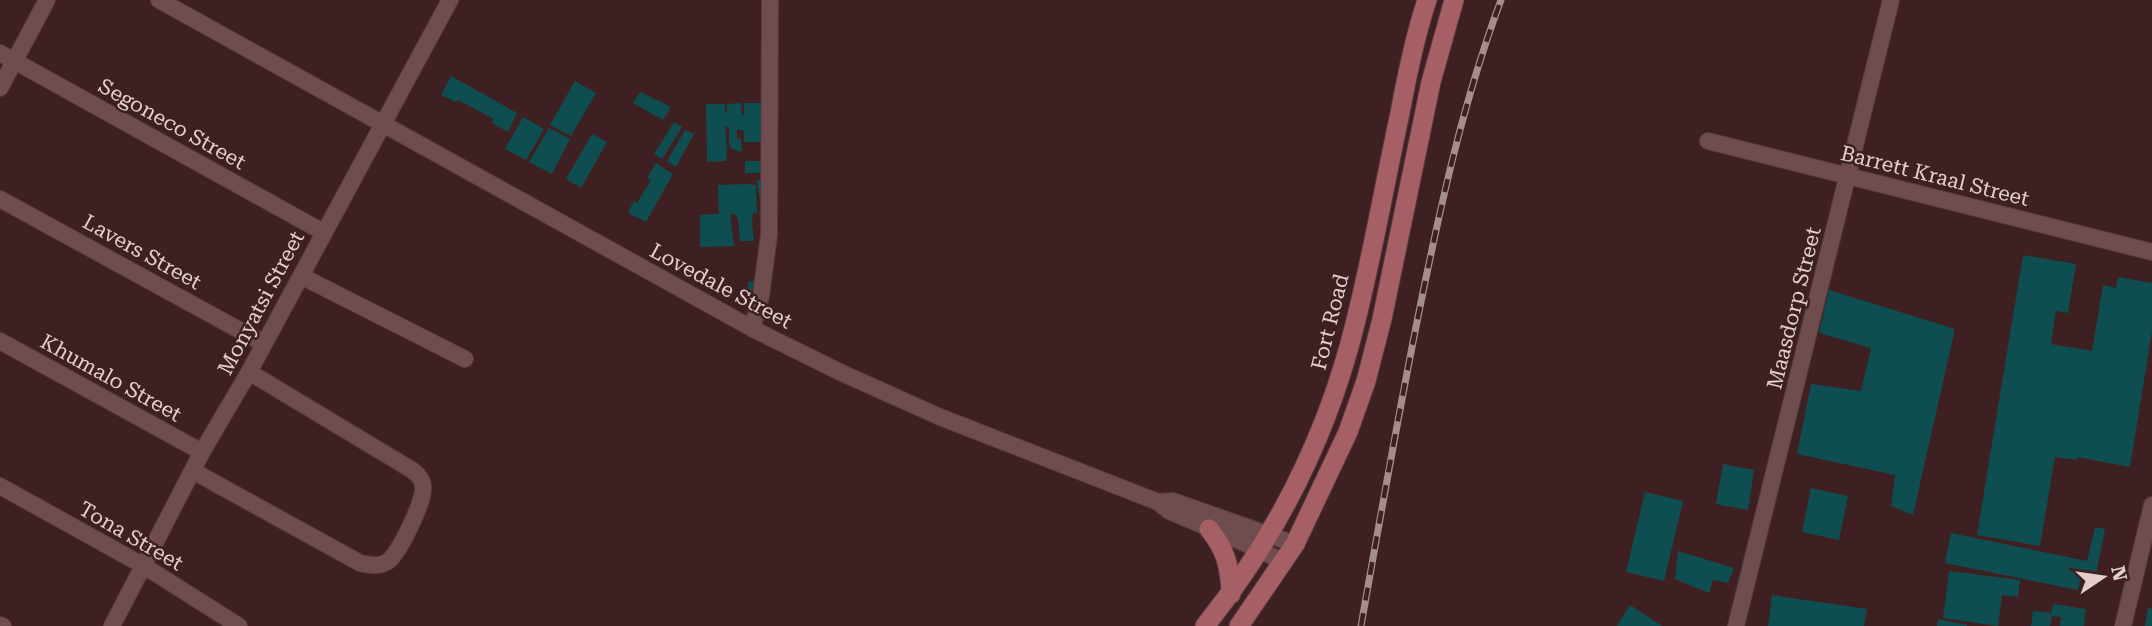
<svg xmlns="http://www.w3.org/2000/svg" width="2152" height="626" viewBox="0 0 2152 626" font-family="'Roboto Serif',serif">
<rect width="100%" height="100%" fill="#3e2022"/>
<path fill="#0e4e50" d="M451,76L517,113L508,132L492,123L494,119L458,100L456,102L441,95Z
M575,81L596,93L571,136L550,125Z
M640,92L671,107L663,120L633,103Z
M741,103L742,115H744V103H762L763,142H744V131L737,129V139H741L742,152L732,149L729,145V129L725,125L727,151L726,161L707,162L706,104H725V113H727V104Z
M523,117L544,129L526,160L505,149Z
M674,122L682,127L662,159L654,154Z
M549,128L570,139L552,174L529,162Z
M685,130L694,134L676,167L667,161Z
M592,134L607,142L581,188L566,179Z
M745,161H762V173H745Z
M656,163L673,174L646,222L628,213L634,201L637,203L651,180L647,178Z
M765,179L766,215H759L761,208L757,180Z
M747,184L756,185L757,213H753L752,223L754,241H740L738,219L735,214H730L734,246L700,247V215L719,214L718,185Z
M2023,255L2076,264L2068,313L2056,311L2051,344L2092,351L2103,285L2116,288L2118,277L2152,283V331L2130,467L2077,457V460L2055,457L2040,546L1977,535Z
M749,281L756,282L754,295L746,294Z
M1829,290L1955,329L1913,515L1891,506L1895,475L1797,454L1811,384L1861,391L1871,348L1819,333Z
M1723,464L1754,470L1748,510L1716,504Z
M1811,488L1848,496L1839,540L1802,532Z
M1645,492L1683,501L1664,581L1626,572Z
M2095,527L2105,529L2096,575L2082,572L2078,590L1945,563L1951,533L2087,561Z
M1678,551L1734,568L1728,583L1713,580L1709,593L1675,579Z
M1949,571L2020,580L2018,597L2002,595L1998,626L1943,618Z
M1772,595L1867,609L1864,626H1768Z
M2053,604L2086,609L2084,626H2060L2061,617L2052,616L2050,626H2031L2033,611L2051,613Z
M1630,605L1662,626H1617Z
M2148,608L2152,609V626H2145Z
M1938,619L1967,625V626H1937Z"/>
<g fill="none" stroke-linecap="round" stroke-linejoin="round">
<defs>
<path id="minor" d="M159,0L755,330L842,373L940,417L1158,502L1169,511L1260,550L1284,562
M0,53L323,232
M0,88L47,0
M1708,141L2152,252
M0,199L263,343
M301,276L465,359
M752,329L761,296L769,235L770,0
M0,341L202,452
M193,471L360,563C370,565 378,567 387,562C399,555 424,501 423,488C423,479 418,475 412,470L249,372
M0,486L144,566L239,626
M1158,502L1173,501L1295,544
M0,625L3,626
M112,626L202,452L249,372L450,0
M1736,626L1891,0
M2123,626L2152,505"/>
<path id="major" d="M1209,529C1226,550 1230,567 1231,594
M1205,626C1277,536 1329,432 1356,320C1373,252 1385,182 1400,113C1407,75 1415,36 1427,0
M1239,626L1295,544L1348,432L1366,381L1382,319L1431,82L1454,0"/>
</defs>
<use href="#minor" stroke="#553b3e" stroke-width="18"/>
<use href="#major" stroke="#553b3e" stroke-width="21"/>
<use href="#minor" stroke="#6f4c4e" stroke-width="16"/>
<use href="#major" stroke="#a66065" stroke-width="19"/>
<defs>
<path id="rail" d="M1361,626C1380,518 1399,410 1421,302C1442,199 1464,99 1501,0"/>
</defs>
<use href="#rail" stroke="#a58d8e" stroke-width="7"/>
<use href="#rail" stroke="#3e2022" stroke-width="4.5" stroke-dasharray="13" stroke-linecap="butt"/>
</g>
<g text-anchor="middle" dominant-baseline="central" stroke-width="5" stroke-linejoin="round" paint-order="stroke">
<g font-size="21" fill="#e3cece" stroke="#3e2022">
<text transform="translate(172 124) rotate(29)">Segoneco Street</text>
<text transform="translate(1935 176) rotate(14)">Barrett Kraal Street</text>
<text transform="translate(142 252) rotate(29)">Lavers Street</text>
<text transform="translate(721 286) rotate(28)">Lovedale Street</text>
<text transform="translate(261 303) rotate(-62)">Monyatsi Street</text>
<text transform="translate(1794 308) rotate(-76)">Maasdorp Street</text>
<text transform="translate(1330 322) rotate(-76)">Fort Road</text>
<text transform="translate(111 378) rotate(29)">Khumalo Street</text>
<text transform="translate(131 536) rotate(30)">Tona Street</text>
</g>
</g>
<g transform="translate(2103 577) rotate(77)" stroke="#3e2022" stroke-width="5" paint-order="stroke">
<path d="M0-5L12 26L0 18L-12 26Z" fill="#e3cece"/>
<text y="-10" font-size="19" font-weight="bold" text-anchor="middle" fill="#e3cece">N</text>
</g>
</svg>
